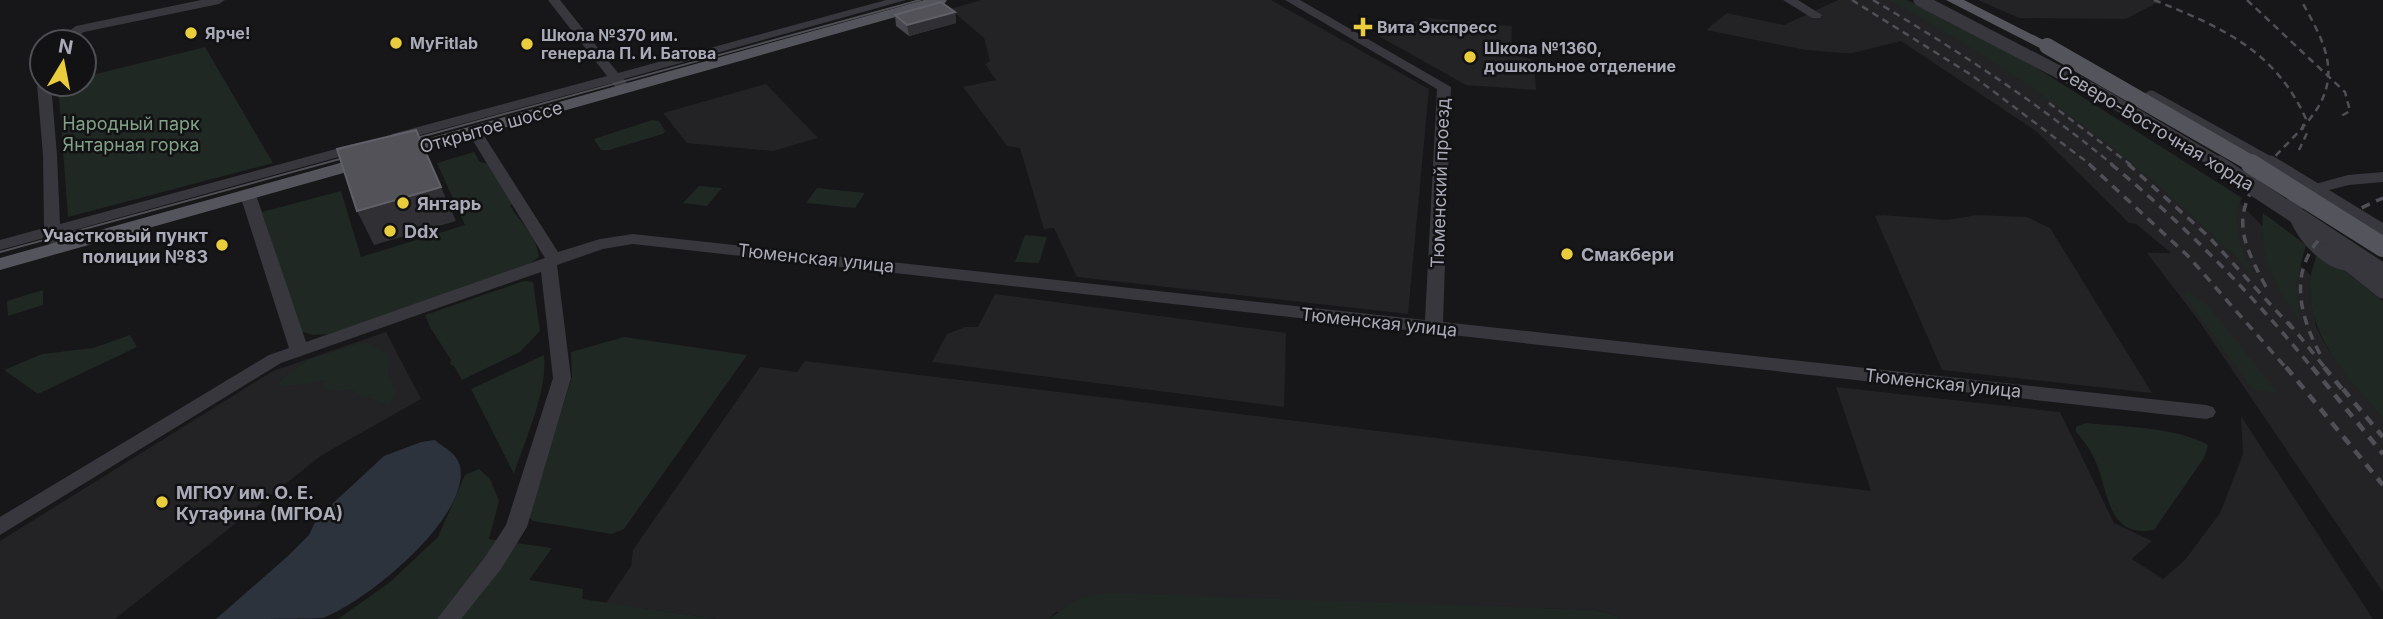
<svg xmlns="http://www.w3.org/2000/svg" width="2383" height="619" viewBox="0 0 2383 619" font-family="Inter,sans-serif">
<rect width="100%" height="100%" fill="#171618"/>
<path fill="#232225" d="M982,0H1271L1429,89L1408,314L1077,277L1054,228L1044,229L1020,148L1007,146L963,87L996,80L985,64L990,61L984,38L950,9Z
M1838,0H1897L2235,198L2311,276L2310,288L2316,327L2327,348L2383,418V592L2199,321L2147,253H2171L2136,224L2129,223L2036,131L1901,41L1853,53H1842L1806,50L1706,30L1727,13L1784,25Z
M1978,0H2162L2126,19L2019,18Z
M1425,18L1512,26L1511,54L1534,60L1536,90L1466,85L1375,34Z
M766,84L818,138L773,151L687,143L663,113Z
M1884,215L1947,220L1977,215L2027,217L2050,228L2152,393L1942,370L1875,216Z
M995,294L1286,333L1284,407L932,362L947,334L965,327H978Z
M386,332L421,399L322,455L115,619H0V541L273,371Z
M805,361L1871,491L1836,387L2060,412L2114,523L2152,541L2132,559L2163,579L2185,560L2220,513L2243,454L2241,416L2373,619H1620L1615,615L1596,610L1330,602L1056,612L1049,619H717L606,603L631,566L633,550L760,367L797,372Z"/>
<path fill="#202823" d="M1889,0H1907L2016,55L2242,198C2228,225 2243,252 2256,278C2149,166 2025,75 1889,0Z
M205,47L273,163L68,217L58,84H84V77Z
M652,120L659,121L665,131L663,134L609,150H601L594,139Z
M474,152L480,162L490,164L513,203L510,206C521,223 537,237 539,257L528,265L329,334L313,335L300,331L262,212L341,191L361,257L465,225L437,163Z
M699,186L722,188L707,206L683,203Z
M817,188L865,193L855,208L806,203Z
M2263,213L2306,245L2296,282L2299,321C2273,278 2259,265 2263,213Z
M1025,235L1047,237L1039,263L1015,262Z
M2318,250L2383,301V418C2351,380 2310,341 2310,288C2309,275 2315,262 2318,250Z
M524,281L533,282L540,331L520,352L462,380L454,366L450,364L451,360L430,327L425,315Z
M43,290V305L8,316L7,301Z
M2185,293H2189L2207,304L2279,394L2253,389L2184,296Z
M130,335L137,347L38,394L4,370L42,354L93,348Z
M624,337L747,355L624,529L612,534L533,521L528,516L572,377L571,352Z
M363,342L387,352L390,360L388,370L396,395L389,404L361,396L350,389L334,391L323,388L325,380L301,385L279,386V382L307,360Z
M544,355C548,391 525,439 514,474L471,389Z
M2086,423C2122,427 2177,427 2208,445L2204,458L2154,530C2109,538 2109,496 2097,465C2092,452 2085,442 2076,432V427Z
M479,469L490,479L499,501L489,539L552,548L529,580L583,589L582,599L717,619H338L390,582L438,537L465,475Z
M1108,593L1596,610L1615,615L1620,619H1049L1079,598Z"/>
<path fill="#2d333c" d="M435,440C445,449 456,452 460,466C471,517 366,602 323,618C307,619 238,619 216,619L288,556L309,535L317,518L384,456L421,442Z"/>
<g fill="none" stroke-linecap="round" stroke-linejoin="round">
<path fill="#37373d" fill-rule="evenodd" d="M201,0H225L219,4L84,32L69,42H54L76,26Z
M548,0H560L618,73L886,0H906L624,79L629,86L627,89H617L612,83L402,140H392L390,137L392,134L607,76Z
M1285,0H1300L1451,87L1443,322L2206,405L2213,407L2216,412L2213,417L2206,419L633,244L603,249L557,265L571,378L527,527L501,569L461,619H437L485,557L506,525L553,378L541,272L281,363L0,535V517L269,355L289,348L240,195L243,192H253L256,195L306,342L545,258L467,131L474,127L481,131L558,252L600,239L633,234L1425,320L1437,89Z
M1783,0H1798L1822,15L1820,18H1812Z
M42,80V84H51L57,155L60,224L354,144L359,143L366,147L364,150L60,234L58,244H46L44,238L0,250V240L44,228L43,155L37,84Z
M2383,172V182L2349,185L2302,197C2299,231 2326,245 2351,262L2353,266L2351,270C2326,276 2274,222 2290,191L2348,175Z"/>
<path fill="#54545c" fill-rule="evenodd" d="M924,0H947L945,3L0,270V258Z
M1946,0H1964L2055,46L2052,49H2042Z"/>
<path stroke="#4f4f56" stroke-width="2" d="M402,142L920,0
M0,252L358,154"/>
<path stroke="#4f4f56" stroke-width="2.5" stroke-dasharray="7 5" stroke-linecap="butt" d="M1852,0L1973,76L2091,165
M1873,0C1957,50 2038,103 2113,165
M2154,0C2221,27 2275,50 2306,119L2302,128L2307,133L2299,150
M2247,0L2345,92L2350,111L2343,115L2342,120
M2049,103L2131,165
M2268,165C2281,148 2299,134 2312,116C2344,74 2323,40 2301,0"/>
<path stroke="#4f4f56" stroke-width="3.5" stroke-dasharray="9 7" stroke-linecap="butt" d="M2089,164L2188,256L2287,369
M2111,164C2185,225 2252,294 2313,369
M2128,164L2208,236L2292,328
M2266,287C2238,234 2231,214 2269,164
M2288,322L2326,369
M2320,354C2278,275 2306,230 2383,198"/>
<path stroke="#4f4f56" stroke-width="4.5" stroke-dasharray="10 8" stroke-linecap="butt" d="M2286,367L2383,485
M2312,367L2383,454
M2324,367L2347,395
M2343,389L2383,437"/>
<path stroke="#37373d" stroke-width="13" d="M1920,0L2099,93L2221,165
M2151,97L2273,165"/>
<path stroke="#37373d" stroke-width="17" d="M2218,164L2383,272
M2270,164L2383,233
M2333,250L2383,290"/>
<path stroke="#54545c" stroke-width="16" d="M2047,46L2254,165"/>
<path stroke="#54545c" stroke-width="20" d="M2251,164L2383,247"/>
</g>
<path fill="#48474d" d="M955,12L956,23L909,36L896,26L895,15Z"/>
<path fill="#302f33" d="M955,12L956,23L909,36L907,25Z
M441,187L456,221L374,245L357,211Z"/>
<path fill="#535259" stroke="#606068" stroke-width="2" d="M941,2L955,12L907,25L895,15Z
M416,130L441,187L357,211L337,149Z"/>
<g fill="#eacd3c" stroke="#121113" stroke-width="2.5">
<path d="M1359.5 16.5h7v7h7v7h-7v7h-7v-7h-7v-7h7z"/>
<circle cx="191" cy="33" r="7"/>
<circle cx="396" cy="43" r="7"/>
<circle cx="527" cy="44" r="7"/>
<circle cx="1470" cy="57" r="7"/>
<circle cx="403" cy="203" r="7"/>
<circle cx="390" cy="231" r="7"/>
<circle cx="222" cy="245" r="7"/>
<circle cx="1567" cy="254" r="7"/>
<circle cx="162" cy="502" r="7"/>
</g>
<g text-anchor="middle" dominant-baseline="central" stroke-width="5" stroke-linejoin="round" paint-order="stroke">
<g font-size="16" font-weight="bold" fill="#a9abb8" stroke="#121113" text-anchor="start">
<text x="1377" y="27">Вита Экспресс</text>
<text x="205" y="33">Ярче!</text>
<text x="541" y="35">Школа №370 им.<tspan x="541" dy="18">генерала П. И. Батова</tspan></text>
<text x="410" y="43">MyFitlab</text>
<text x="1484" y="48">Школа №1360,<tspan x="1484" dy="18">дошкольное отделение</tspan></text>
</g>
<g font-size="18" fill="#81a288" stroke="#121113">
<text x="131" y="123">Народный парк<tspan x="131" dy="21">Янтарная горка</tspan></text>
</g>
<g font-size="18" fill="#a9abb8" stroke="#121113">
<text transform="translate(491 127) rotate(-16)">Открытое шоссе</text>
<text transform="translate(2156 128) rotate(31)">Северо-Восточная хорда</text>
<text transform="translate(1440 183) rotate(-88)">Тюменский проезд</text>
<text transform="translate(816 258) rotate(6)">Тюменская улица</text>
<text transform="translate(1379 322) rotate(6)">Тюменская улица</text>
<text transform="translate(1943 383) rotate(6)">Тюменская улица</text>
</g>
<g font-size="18" font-weight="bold" fill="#a9abb8" stroke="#121113" text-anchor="start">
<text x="417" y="203">Янтарь</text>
<text x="404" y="231">Ddx</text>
<text x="208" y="235" text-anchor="end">Участковый пункт<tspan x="208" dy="21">полиции №83</tspan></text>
<text x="1581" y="254">Смакбери</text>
<text x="176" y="492">МГЮУ им. О. Е.<tspan x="176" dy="21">Кутафина (МГЮА)</tspan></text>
</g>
</g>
<g transform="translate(63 63) rotate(10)"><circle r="33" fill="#121113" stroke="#4e4f55" stroke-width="2"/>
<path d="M0-5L12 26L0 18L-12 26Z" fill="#eacd3c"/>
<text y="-10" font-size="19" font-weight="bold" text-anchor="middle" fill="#a9abb8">N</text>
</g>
</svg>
